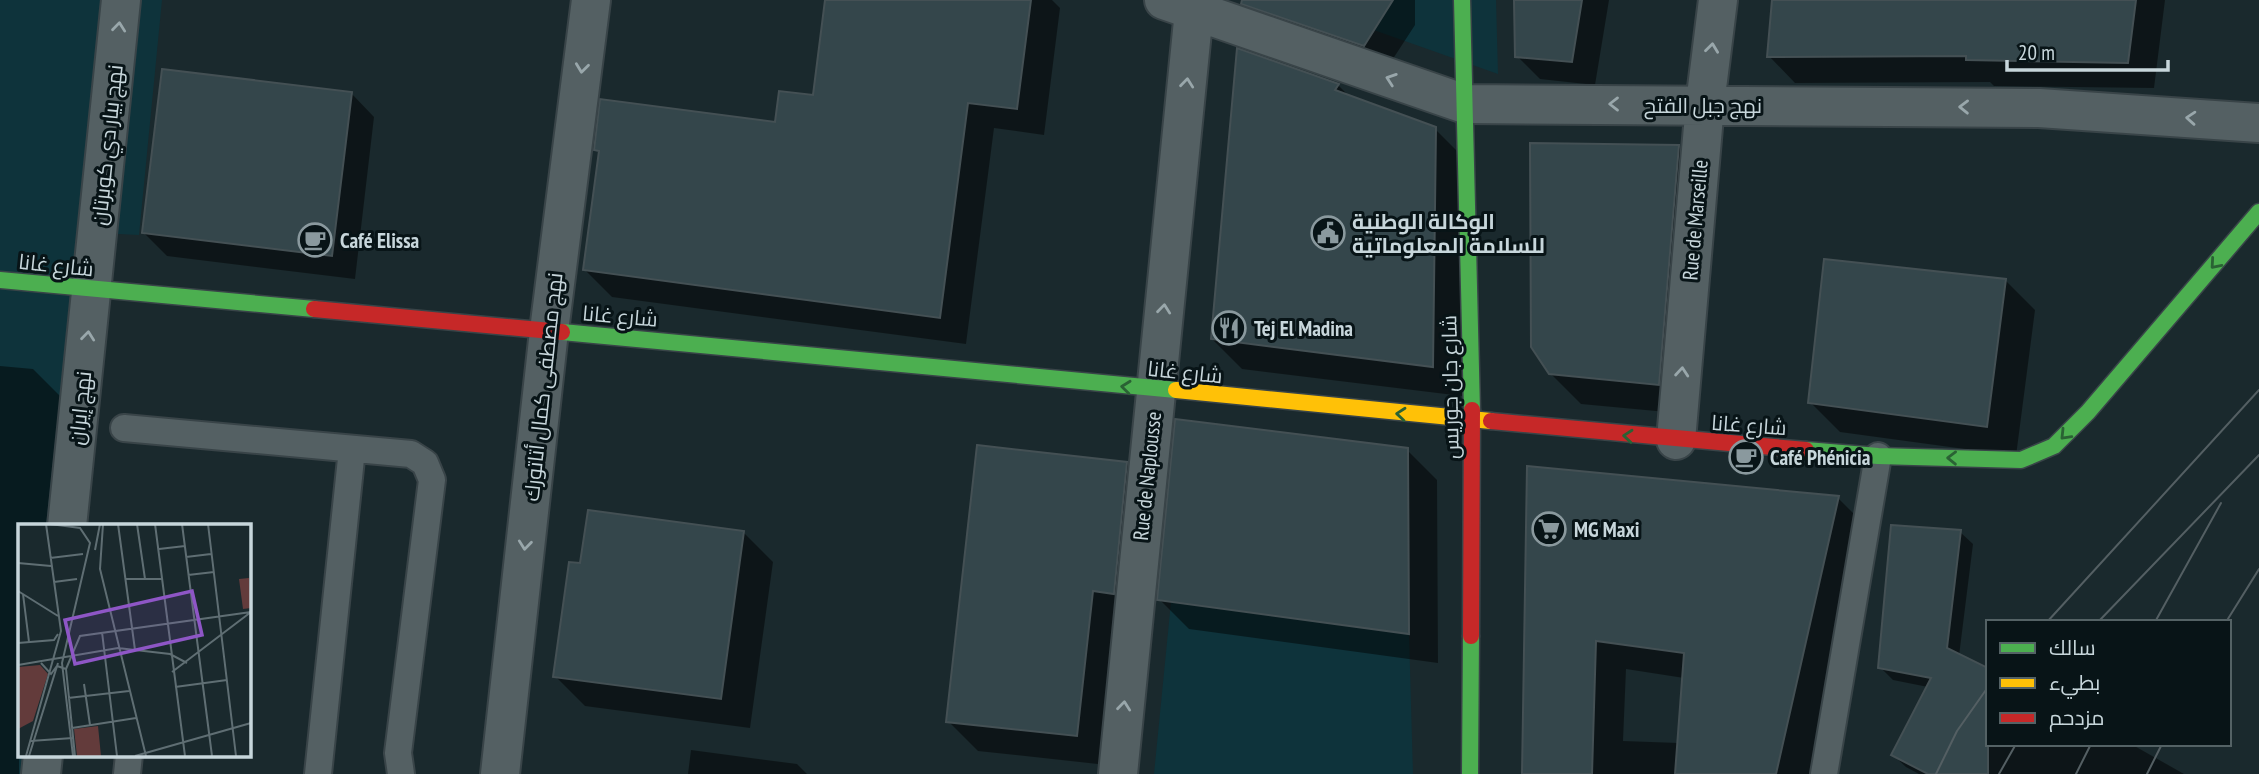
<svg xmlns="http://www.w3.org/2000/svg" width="2259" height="774" viewBox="0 0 2259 774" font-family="'PT Sans Narrow',Cairo,sans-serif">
<rect width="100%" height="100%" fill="#1a292d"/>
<path fill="#0e333b" d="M0,0H162L139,235L79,232L49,525L19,526V755H26L24,774H0Z
M1289,0H1496L1498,74Z
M1171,602L1409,634L1413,774H1154Z"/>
<path fill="#0007" fill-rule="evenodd" d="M827,0H1052L1060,8L1044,135L994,128L966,344L612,297L585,270L600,154L596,149L776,124L814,97Z
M1244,0H1415V25L1387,68L1267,26Z
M1516,0H1609L1595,85L1540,79L1517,56Z
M1774,0H2165L2154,88L1994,86L1990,82L1795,83L1769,56Z
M1239,51L1338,85L1350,97L1435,129L1465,159L1462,396L1242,369L1212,339Z
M351,93L374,117L355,279L167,256L144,233Z
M1679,147L1709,177L1688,414L1581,404L1550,373Z
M2005,280L2035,310L2016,456L1840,432L1810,402Z
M0,366L33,369L60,396L46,526H19V774H0Z
M1407,450L1437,480L1438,663L1189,629L1159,599Z
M1126,464L1156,494L1107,765L978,751L948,721Z
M1529,468L1838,498L1868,528L1812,774H1523ZM1626,669L1684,678L1679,743L1623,741Z
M743,532L773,562L750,728L585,706L555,676L582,565Z
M1960,532L1973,544L1959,656L1988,744H2131L2184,774H1919L1906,767L1893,755L1928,687L1893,680L1880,667Z
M691,750L797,764L807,774H688Z"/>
<path fill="#34464b" stroke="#445054" stroke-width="2" d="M825,0H1031L1017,109L968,103L940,318L583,270L599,151L594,150L600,99L775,122L779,91L813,95Z
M1242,0H1393L1364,46L1241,4Z
M1514,0H1582L1572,62L1515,57Z
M1772,0H2136L2128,63L1966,60V56L1767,57Z
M1237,48L1339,84L1335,90L1436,127L1433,367L1211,339Z
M162,69L352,92L332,256L142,233Z
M1530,143L1679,145L1659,385L1549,374L1531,347Z
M1824,259L2006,279L1987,427L1808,403Z
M1175,419L1408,448L1409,634L1157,600Z
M977,445L1127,462L1114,594L1093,591L1077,736L946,722Z
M1527,466L1839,496L1776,774H1675L1684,653L1596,641L1592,774H1522Z
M588,510L744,531L721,699L553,677L569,562L580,563Z
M1891,525L1961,530L1947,648L1988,668V774H1928L1891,755L1931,678L1878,668Z"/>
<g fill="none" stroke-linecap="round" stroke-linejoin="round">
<defs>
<path id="lane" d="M124,428L411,454L425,463L432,480L398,753L401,774
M127,774L129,755
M318,774L352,449
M1824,774L1878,456"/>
<path id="street" d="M1164,0L1465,104L2039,108L2259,123
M1676,440L1705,104L1718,0
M67,526L121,0
M41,774L43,755
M500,774L549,331L591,0
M1118,774L1194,11"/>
<path id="fast" d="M1462,0L1472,410
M0,280L314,309
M562,332L1176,390
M1806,450L1878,456L2021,460L2054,446L2088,412L2259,212
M1470,774L1471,636"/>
<path id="slow" d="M1176,390L1491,421"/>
<path id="jam" d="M314,309L562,332
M1491,421L1806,450
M1471,636L1472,410"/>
</defs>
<use href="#lane" stroke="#394448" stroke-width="30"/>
<use href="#street" stroke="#394448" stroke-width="42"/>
<use href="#fast" stroke="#394448" stroke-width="19"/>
<use href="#slow" stroke="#394448" stroke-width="19"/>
<use href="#jam" stroke="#394448" stroke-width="19"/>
<use href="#lane" stroke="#546063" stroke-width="26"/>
<use href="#street" stroke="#546063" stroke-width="38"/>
<use href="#fast" stroke="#4caf50" stroke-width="16"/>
<use href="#slow" stroke="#ffc107" stroke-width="16"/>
<use href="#jam" stroke="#c62828" stroke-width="16"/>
<path stroke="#545f63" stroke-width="2" d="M2047,622L2259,390
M2098,622L2259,455
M2155,622L2221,503
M2226,622L2259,569
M1936,774L1957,731L1988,687
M1999,774L2016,744
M2076,774L2091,744
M2147,774L2162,744"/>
</g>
<defs><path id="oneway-chevron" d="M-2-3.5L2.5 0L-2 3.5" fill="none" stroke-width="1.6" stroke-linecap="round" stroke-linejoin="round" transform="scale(1.75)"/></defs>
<g stroke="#99a7ab">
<use href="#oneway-chevron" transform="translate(119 27) rotate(-84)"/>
<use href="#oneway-chevron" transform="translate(1712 48) rotate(-83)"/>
<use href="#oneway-chevron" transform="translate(582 68) rotate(97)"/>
<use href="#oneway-chevron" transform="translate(1391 79) rotate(-161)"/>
<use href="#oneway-chevron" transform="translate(1187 83) rotate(-84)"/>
<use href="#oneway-chevron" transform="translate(1614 104) rotate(180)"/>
<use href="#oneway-chevron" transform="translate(1964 107) rotate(-179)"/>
<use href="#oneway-chevron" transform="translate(2191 118) rotate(-176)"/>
<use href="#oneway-chevron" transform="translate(1164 309) rotate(-84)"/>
<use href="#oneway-chevron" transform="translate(88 336) rotate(-84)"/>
<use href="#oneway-chevron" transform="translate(1682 372) rotate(-85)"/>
<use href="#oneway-chevron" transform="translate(525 545) rotate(96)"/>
<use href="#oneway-chevron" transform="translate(1124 706) rotate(-84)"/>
</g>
<g stroke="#2a6234">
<use href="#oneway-chevron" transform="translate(2215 264) rotate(131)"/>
<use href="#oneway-chevron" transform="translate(1126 387) rotate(-174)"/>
<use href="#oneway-chevron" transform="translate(1401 414) rotate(-175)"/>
<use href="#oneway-chevron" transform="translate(2065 435) rotate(134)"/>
<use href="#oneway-chevron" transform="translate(1628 436) rotate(-175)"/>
<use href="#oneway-chevron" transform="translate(1952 458) rotate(-179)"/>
</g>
<defs>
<symbol id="civic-ring" viewBox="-11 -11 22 22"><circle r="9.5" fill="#081417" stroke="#8a999e" stroke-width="1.5"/><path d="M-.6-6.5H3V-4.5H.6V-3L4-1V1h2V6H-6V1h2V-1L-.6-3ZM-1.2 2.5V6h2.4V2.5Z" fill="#8a999e"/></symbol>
<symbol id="cafe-ring" viewBox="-11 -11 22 22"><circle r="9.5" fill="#081417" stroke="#8a999e" stroke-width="1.5"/><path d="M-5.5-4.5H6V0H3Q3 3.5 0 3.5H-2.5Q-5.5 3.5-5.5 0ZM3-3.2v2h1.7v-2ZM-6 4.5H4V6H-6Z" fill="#8a999e"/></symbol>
<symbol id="restaurant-ring" viewBox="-11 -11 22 22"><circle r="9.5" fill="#081417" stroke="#8a999e" stroke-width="1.5"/><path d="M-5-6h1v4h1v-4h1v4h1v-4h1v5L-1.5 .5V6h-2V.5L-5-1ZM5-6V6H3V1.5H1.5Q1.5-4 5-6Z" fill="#8a999e"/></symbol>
<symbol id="supermarket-ring" viewBox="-11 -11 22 22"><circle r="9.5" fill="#081417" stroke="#8a999e" stroke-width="1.5"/><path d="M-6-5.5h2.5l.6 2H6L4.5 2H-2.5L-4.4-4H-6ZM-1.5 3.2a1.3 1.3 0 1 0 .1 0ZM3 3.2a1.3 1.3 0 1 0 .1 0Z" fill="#8a999e"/></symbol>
</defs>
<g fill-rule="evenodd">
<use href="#civic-ring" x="1309" y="214" width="38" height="38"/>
<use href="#cafe-ring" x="296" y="221" width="38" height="38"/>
<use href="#restaurant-ring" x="1210" y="309" width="38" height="38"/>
<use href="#cafe-ring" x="1727" y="438" width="38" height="38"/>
<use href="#supermarket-ring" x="1530" y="510" width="38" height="38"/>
</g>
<g text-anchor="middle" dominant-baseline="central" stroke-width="6" stroke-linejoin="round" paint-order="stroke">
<g font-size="21" fill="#c7d6db" stroke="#081417">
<text x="1703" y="105">نهج جبل الفتح</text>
<text transform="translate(107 145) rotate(-84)">نهج بيار دي كوبرتان</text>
<text transform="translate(1695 220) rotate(-85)">Rue de Marseille</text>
<text transform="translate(56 265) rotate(6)">شارع غانا</text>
<text transform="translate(620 316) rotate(5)">شارع غانا</text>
<text transform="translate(1185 372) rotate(6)">شارع غانا</text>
<text transform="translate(543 387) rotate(-84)">نهج مصطفى كمال أتاتورك</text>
<text transform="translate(1450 387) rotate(-91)">شارع جان جوريس</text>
<text transform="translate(80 408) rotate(-84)">نهج إيران</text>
<text transform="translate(1749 425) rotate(4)">شارع غانا</text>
<text transform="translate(1147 476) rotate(-84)">Rue de Naplousse</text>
</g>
<g font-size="21" font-weight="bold" fill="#c7d6db" stroke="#081417" text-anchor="start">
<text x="1352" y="221">الوكالة الوطنية<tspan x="1352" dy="24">للسلامة المعلوماتية</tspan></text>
<text x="340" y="240">Café Elissa</text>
<text x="1254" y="328">Tej El Madina</text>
<text x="1770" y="457">Café Phénicia</text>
<text x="1574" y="529">MG Maxi</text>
</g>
</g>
<g transform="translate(18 524)">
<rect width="233" height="233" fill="#1a292d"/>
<path d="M231,54L233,84L225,85L221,55ZM22,141L30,150L15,197L0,205V143ZM80,202L83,232H59L56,205Z" fill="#633b3b"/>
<path fill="none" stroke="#5f6e73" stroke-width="2" d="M32,0L62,4L72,19L44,139L55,232M85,0L82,45L128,232M100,0L117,126M119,0L127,55M137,0L167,232M164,0L194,232M190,0L218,232M141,25L167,22M77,26L82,0M168,33L193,30M32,34L65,30M0,39L33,42M170,51L196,48M108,55H144M36,58L59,55M0,67L40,92M5,70L11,118M84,108L99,232M0,119L36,116L40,110M23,139L33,150L39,142L48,145M0,141L100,124L152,130L169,139M154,148L233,88M66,160L72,201M157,163L209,156M50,174L111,167M54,204L118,194M12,217L55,214M8,232L43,107L28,0M11,232L40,139M57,232L48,145L62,112L233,88M117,232L233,199"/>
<path fill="#8e56c6" fill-opacity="0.15" stroke="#8e56c6" stroke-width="3.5" d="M174,67L184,111L57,140L47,96Z"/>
<rect width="233" height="233" fill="none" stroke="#c7d6db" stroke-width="3.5"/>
</g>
<rect x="1986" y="620" width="245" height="126" fill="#081417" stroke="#546265" stroke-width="2"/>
<rect x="2000" y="643" width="35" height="10" fill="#4caf50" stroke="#546265" stroke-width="2"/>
<text x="2049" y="655" font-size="21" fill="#c7d6db">سالك</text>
<rect x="2000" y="678" width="35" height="10" fill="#ffc107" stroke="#546265" stroke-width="2"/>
<text x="2049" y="690" font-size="21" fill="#c7d6db">بطيء</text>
<rect x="2000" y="713" width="35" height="10" fill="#c62828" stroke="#546265" stroke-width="2"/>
<text x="2049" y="725" font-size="21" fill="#c7d6db">مزدحم</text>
<path d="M2007 60v10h161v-10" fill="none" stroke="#c7d6db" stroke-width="3.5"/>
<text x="2018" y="60" font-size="21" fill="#c7d6db" stroke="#081417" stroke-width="5" paint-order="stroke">20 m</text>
</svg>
